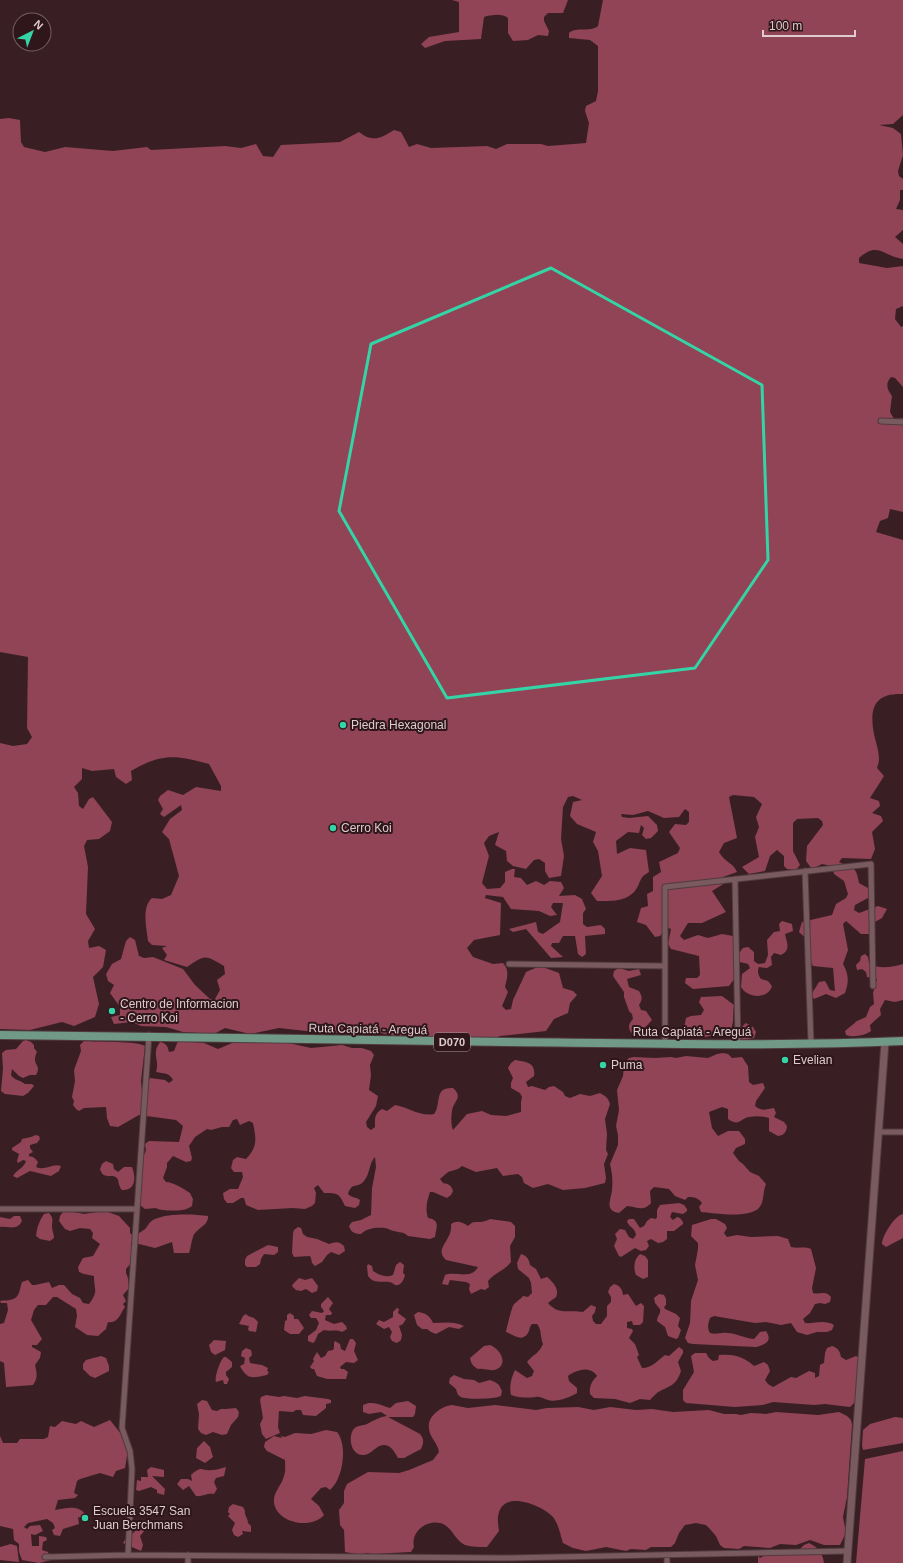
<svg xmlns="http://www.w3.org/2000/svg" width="903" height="1563" viewBox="0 0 903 1563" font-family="Helvetica,sans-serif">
<rect width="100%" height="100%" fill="#391f24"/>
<path fill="#904455" d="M452,0H568L563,13H548L544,17V21L549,31L548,36L538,35L528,40L513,41L508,33V18C502,13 491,15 484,17L481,39L445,41L425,48L421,44L429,37L459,32V2Z
M603,0H903V115L893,124L879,125L893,128L901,134L903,155L898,171L899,176L903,179V190H900V200L896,209L903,210V230L895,237L903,244V259C883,256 878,241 859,258V263L887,268L903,266V306L896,309L895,319L901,327L903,326V387L895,378L891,377C885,384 887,389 892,396L890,412L894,419L903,418V512L890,509L888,518L880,521L876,532L903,540V694C878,693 870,704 873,728C874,738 879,749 879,759C879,762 878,765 877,768L884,776L870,798L879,801L880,806L872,813L881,816L883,821L872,832L875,849L871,859L842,858L839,862C853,869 856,865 859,883L868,888V898L855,905L854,910L859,913L878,906L887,909L882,918L873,923L871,934H861L846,921L843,924L848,950L843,964C849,975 849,982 845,993L836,998L826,994L814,999L811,995L819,982L825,981L830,990L835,991L833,968L813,966L808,957L810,942L799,932L802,922L832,915L836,904L846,898L848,894L844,881L834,874L832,866L822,864L812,869L806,861L807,846L823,825L822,821L818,818L797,819L793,823V851L800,865L796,870L787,869L784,866V856L777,850L770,856L765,871L749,874L742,867L759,857L755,837L759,827L756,817L762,804L754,797L733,795L729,797L737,838L724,843L719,852C725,863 733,862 737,872L723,877L725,883L712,891L726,912L702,923H688L680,936L684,940L698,935L708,938L722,934L733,936L736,946L733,963L735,978L729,986L693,989L685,983L686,978H697L700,975L699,956L671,949L668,944L671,929L666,927L660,936L655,937L646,925L637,922L641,908L648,906L647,894L653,891V877L661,872L659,862L678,853L680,848L669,832L675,824L686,825L689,822V812L685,809L679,817L664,818L648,811L633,815L621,814L622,817L629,818L648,816L657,825L658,831L651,838L646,839L642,835L644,828L641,825L639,833L628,832L616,841L617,854L630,848L646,850L649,872C641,877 642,877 638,886C630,902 613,901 597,901L591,893L602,876L598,851L593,842L596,832L577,824L570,816L573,802L582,800L573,796L568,797L563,807L561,839L564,856L561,876L549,878L545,871V863L539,859L534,860L526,869L513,866L507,861L506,851L495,845L499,832L489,836L484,843L489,856L482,883L487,889L500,888L505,882V872L512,869H515L514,877L521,878L527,885L536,881L544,885L550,881L561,882L564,888L559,896L575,895L582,899L586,909L583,913V924L587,927L601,925L605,929V934L585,936L586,954L582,957L578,954L575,936H563L559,943H552L551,946L563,957L551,958L526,929L513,932L509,929L536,922L538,932L543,934L560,922L563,903H553L551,907L557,915L550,916L539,911L511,909L503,897L486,895L485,898L501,903L500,935L474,940L467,948L473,957L493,964L503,963C510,971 507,978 505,987L508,992L502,1006L506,1010L511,1009L513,1000L526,972L540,966L559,973L563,988L573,991L577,995L570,1003L568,1013L554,1019L546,1031L500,1036L491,1040L472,1041L451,1036L432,1044L376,1032L324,1033L279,1028L250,1034L225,1028L214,1034L183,1032L166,1027L141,1026L132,1022L114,1024L111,1017L120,1015V1007L110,993L114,985L108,981L106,974L112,964L121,959L126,941L130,937L135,940L139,956L144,958L153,957L183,969L195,985L210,999H215L220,990L217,980L225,974L224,966C205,955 206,954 187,967L164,960L167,955L162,948L167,946L152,945L148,941C147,929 141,908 152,898L162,899L171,895L179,876L169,839L162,832L170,819L182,810L181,805L164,817L160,814L163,809L158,800L160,796L168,790L183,795L196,787L221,791V786L209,764C175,755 162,753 131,771L132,780L126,784L116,777L114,769L92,771L82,768V779L74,787L78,793L79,806L83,809L89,799L93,797L112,822L110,831L99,839L87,840L84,846L88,867L86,914L95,929L88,941L89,948L99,946L106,950L103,967L93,977L99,1004L95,1017L74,1026L62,1022L30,1030L0,1029V743L13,746L27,744L32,737L27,728L28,657L0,652V119L9,118L20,120L21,142L24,147L45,152L65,147L113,151L147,147L151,150L225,146L241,148L256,144L263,156L273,157L281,145L340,142L359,132C373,143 381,138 394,130L401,132L409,147L417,144L431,148L487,146L496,149L507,144H541L548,146L586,143L589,123L585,111L586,106L596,101L598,91V46L590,40L569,38V33C577,26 589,33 598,26Z
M782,921L792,924L793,931L785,934C787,943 791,950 781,955L774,953L771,957L772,965L767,968L759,967C757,971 758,975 761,979L768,981L772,986C768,1000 747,998 741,987L742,974L750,968L748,964L740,962C737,958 739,952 743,948L748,947L754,952V961L758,964L765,963L768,955L767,940L774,932L780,931L779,924Z
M865,954L868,957L869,963C877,970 893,967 903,964V1000L895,1002L885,1000L880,1009L881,1015L870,1025L871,1031C866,1035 854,1038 846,1035L845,1031L857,1021L866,1017L870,1007L874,1004L873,993L877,979L867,977L866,972L862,969L857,970L856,965L860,961L861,956Z
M619,968L629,971L639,969L641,975L627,979L629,987L639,991C642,996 643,999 639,1005L641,1010L646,1011L652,1020L638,1035L634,1036C628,1030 627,1025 633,1019L632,1014L629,1011L624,997V992L613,976L614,971Z
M722,996L734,1005C732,1017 736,1026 726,1035L716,1034L706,1037L696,1034L691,1035L686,1033L684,1029L686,1018L691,1016L701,1015L704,1010L699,1002L701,997Z
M746,1023L753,1027L756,1032L754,1038L741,1040C738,1035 741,1026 746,1023Z
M26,1040L31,1042L34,1045V1048L37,1052C36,1054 35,1056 35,1059C35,1066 41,1066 36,1075H30L23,1078L19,1076L12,1069L11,1075C14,1080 20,1080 25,1084H32L34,1086L28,1093L23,1096L5,1094L1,1091L3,1069L2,1053L6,1050L16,1049L23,1041Z
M275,1040L311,1048L342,1045L352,1048H362L371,1051L374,1055L370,1065L371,1075L369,1090L378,1096L376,1106L366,1122L367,1127L371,1130L375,1127C375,1119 374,1114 382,1109L387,1111L395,1105C408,1107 420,1117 434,1114C442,1104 433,1087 453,1088C464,1098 453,1101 452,1111C451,1117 451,1125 453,1130L467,1114L482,1111L491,1115L506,1116L521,1112V1102L522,1097L520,1093L511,1088V1083L513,1078L508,1068L511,1063L515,1060C526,1062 536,1062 534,1076L526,1082L528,1087L532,1086L545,1090L549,1087L554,1086L563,1092L565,1096L570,1098L580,1094L590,1096L600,1093L605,1096L608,1099L610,1104L605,1119L607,1134L606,1150L608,1154L604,1164L606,1178L605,1183L585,1188L563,1190L548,1184L533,1188L524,1183L522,1177L518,1174L503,1176L497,1168L476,1172L462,1166L458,1169L448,1172L440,1179L443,1183C449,1184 451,1185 453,1191L451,1195L447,1198L433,1192H430C427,1201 425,1208 428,1218C441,1220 436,1228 435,1237L430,1239L408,1236C403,1231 400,1233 394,1231C391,1231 388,1228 385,1228C376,1227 367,1228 361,1234C354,1234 351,1232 349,1226L352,1222L361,1220L371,1215L372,1188L376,1167L375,1157C369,1163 370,1174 364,1181C358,1189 352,1181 348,1194C352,1198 356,1197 360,1200L359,1205L355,1208L345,1206C339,1193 338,1193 324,1193L318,1185L314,1188L316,1193L315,1203L312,1206L305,1209L293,1208L258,1210L246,1205L244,1198H241L233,1203H227L224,1199L223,1193L230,1189H238L243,1177L242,1172H234L231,1168L233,1160L237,1157L246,1159C258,1147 256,1138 253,1123L249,1121L240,1125L237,1119L233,1120L229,1127H222L211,1130L207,1129L195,1137L189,1146L192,1158L191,1161L186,1162L173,1156L167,1163V1167L163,1178L166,1182C173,1182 184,1189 190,1193L193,1199L192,1206C189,1208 185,1210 182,1210C177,1211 160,1211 156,1208L145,1209L140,1205L137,1192L143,1169L142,1160L146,1150L145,1144L149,1141L179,1142L183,1126L176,1120L139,1115L118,1127L110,1126L107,1118L106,1107L84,1108L79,1111L76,1109L73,1105L74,1101L72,1097L75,1081L74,1070L81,1051L80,1045L84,1041C95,1042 139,1041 145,1046L141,1081L142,1091L146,1088L150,1078L165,1080L169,1083L173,1080C169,1072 164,1074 156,1072C160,1060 151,1054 160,1042C166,1043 168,1046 169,1052L174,1051L178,1041L204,1043L218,1049L237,1041Z
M723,1053L728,1054L732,1058L742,1057L748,1066L749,1082L753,1085L763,1083L765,1088L756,1101L755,1106C762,1112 766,1109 774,1108L776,1113L774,1117L784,1122L787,1126C786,1133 784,1135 778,1136L769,1131V1118C762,1116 756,1116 749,1117C739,1119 740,1127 728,1119V1109L722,1107L709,1112L712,1128L718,1136L728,1131H739L745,1139V1144L736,1148L733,1153L739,1161L743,1164L750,1172L759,1176L766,1184C763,1191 764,1199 761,1205C754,1220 714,1213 701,1212L699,1207L702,1203C698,1198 695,1197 688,1197L685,1200L675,1196L669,1189L654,1187L650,1191L651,1203C643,1212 637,1207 627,1206L619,1213C604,1210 611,1200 612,1190C613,1181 612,1172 610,1164L618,1145V1135L616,1126L619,1110L617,1090L623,1076L624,1066L626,1061L629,1058L634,1057L655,1058L671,1057L676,1058L686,1056L708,1058L717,1054Z
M36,1135L39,1136L40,1139L37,1143L30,1145V1148L33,1152L29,1154V1156C34,1157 35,1158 38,1162L36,1167C45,1171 53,1163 61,1166L59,1171L51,1176L30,1171L17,1178L13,1176C16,1170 23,1169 26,1161L23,1160L18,1163L17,1161L19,1154L12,1150V1148L21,1142L22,1139L31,1137Z
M106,1161L113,1164L114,1169L118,1172L124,1167H132C136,1177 136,1191 122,1190C118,1186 119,1180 117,1178C111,1173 104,1181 100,1169L102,1164Z
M679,1203L684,1205L687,1209V1211L683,1214L672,1212L670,1217L673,1220L677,1217L680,1218L683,1222V1224L674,1231H667V1239L663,1242L658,1243L651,1239L647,1241L649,1246L646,1250L641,1251L635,1248L621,1257L619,1256L614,1246L617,1239L615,1234L620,1229L625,1230L629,1237L633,1239L636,1235C635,1227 628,1227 627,1221L629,1219H634L640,1228L644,1226L647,1221L651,1218L656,1219L657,1217V1210L660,1205Z
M68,1211L84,1214L105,1211L119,1216L130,1228V1233L134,1237C137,1233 144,1231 146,1228C149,1224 150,1221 155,1219C168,1213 194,1214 208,1216C209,1226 196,1228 193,1237C191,1242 191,1248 189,1253H174L172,1242L155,1248L131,1242V1263L126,1269V1273L128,1278L129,1288L123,1295L126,1301L123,1304L125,1307C120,1314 118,1324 108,1322L106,1329L98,1336L87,1335L75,1327L77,1316L76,1309L57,1297H53L46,1305H38L34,1310L31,1320L42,1339L37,1345H32V1347L41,1352L40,1358L35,1365C37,1373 38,1378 33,1385L6,1387L4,1363L0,1361V1324L4,1323L8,1310L7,1303H1L0,1301C4,1300 9,1301 13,1299C20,1297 20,1287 22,1282L28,1280L32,1285H35L49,1282L52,1288L59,1285H64L72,1294L80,1298L83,1303L89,1304C99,1290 94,1291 94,1276L84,1274L79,1272L78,1267L83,1258L93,1256L100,1244L92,1238L93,1233L90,1229L80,1228L70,1231L65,1229L59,1221L60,1216L63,1212Z
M49,1213C54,1219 52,1220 52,1227C52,1230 54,1234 54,1238L50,1241L40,1239L36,1236C37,1228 39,1221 44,1214Z
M903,1214V1238L886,1247L882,1244C882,1236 895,1215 903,1214Z
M14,1216H20L22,1221C17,1231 9,1226 0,1227V1217L10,1219Z
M490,1219L511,1222L515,1226V1237L510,1246L511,1262C504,1271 494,1273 488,1281L489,1287L485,1290L481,1289L471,1294L469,1289L470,1284L466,1282L450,1280L448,1285L442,1284L445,1275C456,1271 471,1280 478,1267L446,1260C433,1248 453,1241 451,1224C457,1220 462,1222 468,1226C473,1221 474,1222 480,1222C483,1222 488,1220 490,1219Z
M711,1219H716L725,1224L727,1228L724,1233L727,1237L737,1235L751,1237L778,1236L788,1239L791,1247C798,1249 804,1246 811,1249L816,1268L812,1288L813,1293C821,1295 825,1290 831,1297L830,1302L825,1304L820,1303L815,1304L810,1313L803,1319L805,1323C815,1324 824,1319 834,1325L832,1330L827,1332H817L807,1335L797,1332L791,1323L781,1325L766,1322L755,1323L714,1316L710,1318C708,1324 707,1328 710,1333C717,1335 721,1332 727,1333C736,1333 744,1338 754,1339L760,1332L766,1331C773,1341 765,1345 756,1347L693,1344L688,1343L685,1338L690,1323L691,1301L698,1280L695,1265L698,1249V1243L691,1236L692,1225Z
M298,1227L301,1228L303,1234L307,1237L317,1239L329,1244C336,1242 338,1241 344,1246L345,1251L339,1255L331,1252L327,1255L322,1262L315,1266L312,1263L311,1258L310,1256L294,1257L292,1253L293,1233L294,1230Z
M268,1245L278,1247V1252L274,1255L264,1254L261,1259L260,1264L256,1267H247L245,1265V1260L247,1256Z
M521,1254C527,1256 529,1259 530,1265L536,1269L541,1279L547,1277C552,1281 560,1289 556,1297C554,1299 550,1301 548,1303C559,1316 569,1309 583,1312L591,1305L596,1307L595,1312L592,1316L593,1321L596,1324H601L607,1316V1306L611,1302V1297L608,1292L610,1287L614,1284C620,1286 622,1288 623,1295L628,1294L636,1306L641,1303L644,1306L643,1322L640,1325H633L632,1321L627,1322V1328L632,1329L633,1331L629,1338L635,1344L639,1355L637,1357L642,1368C652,1368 657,1361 665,1355L669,1356L679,1347L683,1350V1353L678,1362L681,1371C676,1385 672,1385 660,1391C656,1393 653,1397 650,1400L640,1399L630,1403L615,1399L594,1398L590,1394C589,1386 592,1381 597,1376C595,1373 593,1371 589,1370C584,1368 572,1372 568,1376L569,1381L577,1388V1393C571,1397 555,1403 548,1400C543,1399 541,1396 536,1397C528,1398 519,1398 511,1395C509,1387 511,1378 515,1370L527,1378L532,1376L534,1371L527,1362C532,1355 539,1354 543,1344C540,1337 542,1330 537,1324H532C529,1327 530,1330 528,1333C522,1343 512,1334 506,1332C506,1330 512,1307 513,1306C515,1302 520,1300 523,1296L528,1297L532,1293L531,1283L529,1278L518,1269L517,1263Z
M640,1254L645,1256L648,1260V1277L643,1279L636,1275C633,1268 634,1259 640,1254Z
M400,1262L404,1265L403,1273L405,1275C404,1279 402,1284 398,1285C394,1286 393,1282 389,1282C381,1281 374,1284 368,1276L367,1266L368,1264L372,1266L373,1271C379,1275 386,1278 393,1275L396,1265Z
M299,1278L305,1280L312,1278L318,1286L317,1291L312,1293L306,1289L301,1291L296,1290L292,1286L293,1284Z
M659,1294L664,1295L666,1299V1305L664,1307L665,1309L676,1314L680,1318L678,1326L681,1330L678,1338L676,1339L668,1336L665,1327L657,1321C657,1316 661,1314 660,1309L655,1303L654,1298Z
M328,1297L333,1303L329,1309L332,1313L331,1315H326L325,1320L334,1324L342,1322L346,1326L347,1329L342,1332C336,1329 331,1332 324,1330L318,1334L315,1341L313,1343L308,1341V1336L316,1330L319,1323L316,1318H311L309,1315L312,1311L322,1313L324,1311L321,1307V1304Z
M397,1308L399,1309L398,1313L406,1319L403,1324L399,1326L402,1335L401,1340L397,1343L392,1341L390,1337L392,1332L389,1327L384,1329L376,1324L379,1320L384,1322L393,1317V1312Z
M418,1312C426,1313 430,1316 433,1323C444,1323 454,1321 464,1326L459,1329L449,1327L436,1334L431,1332L427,1329H422L417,1325L414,1315Z
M290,1313L294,1316V1319H298L304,1328L299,1334H290L284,1330L285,1321L287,1320V1315Z
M246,1314L248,1316L254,1318L258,1322L256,1332L249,1331L248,1329L249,1326L239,1324L243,1316Z
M350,1339H353L356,1343L354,1351L358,1360L354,1363L346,1362L340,1367L341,1369H344L348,1372L346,1379H327L317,1376L314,1369H312L310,1367L314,1361L313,1359L317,1352L321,1358L325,1356L328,1351L333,1350L334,1348V1343L335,1341L340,1344L341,1349L345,1351Z
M214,1340L226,1341L225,1350L215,1355L211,1352L209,1345Z
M490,1345C499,1348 509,1363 497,1369C492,1372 484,1368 478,1369C473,1366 471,1364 470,1358L484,1346Z
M832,1346C838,1348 840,1351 841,1357L846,1360L856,1356L860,1358V1392L855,1402L850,1407L825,1404L814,1405L773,1402L763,1405L735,1407L686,1403L683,1400V1390L694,1372L691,1356L695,1353H706L709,1358L713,1361L718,1360L719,1355C733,1354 743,1356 754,1366L764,1362L768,1365L770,1371L765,1380L768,1384L773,1387L791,1377L796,1378L809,1371L815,1373V1378L819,1376L820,1365L824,1363L825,1353L827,1348Z
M246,1348L251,1350L252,1355L249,1358L250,1363L262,1365L268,1368L267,1371L269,1372L267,1375C253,1378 247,1380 240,1366L244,1364L245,1358L241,1356L242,1351Z
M101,1356L106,1358L109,1366V1371L95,1378L90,1376L83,1369V1364L86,1360Z
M224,1357H226L232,1362V1367L226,1372V1375L229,1379L227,1384H224L223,1380L216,1382C214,1378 220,1360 224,1357Z
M454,1375L464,1379L474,1380L479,1383L490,1380L495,1382L499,1385L502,1391L501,1396C495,1399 466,1400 461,1397C457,1395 457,1392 456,1389L449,1383L450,1378Z
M266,1395L279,1397L284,1396L297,1398L305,1396L328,1399L331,1400V1403L326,1404V1408L316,1416L303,1415L301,1410H296L293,1412L279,1411L278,1427L280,1433L266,1439L262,1434L260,1424L263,1418L260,1400L261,1397Z
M202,1400L207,1401L212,1410L217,1411L221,1409H226L236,1408L239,1412L238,1417L231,1425L227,1434L222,1435L213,1432L206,1435L201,1433L198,1429L199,1414L197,1404Z
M408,1401L416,1406L415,1414L413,1417H388L420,1434C424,1439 424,1442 421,1449L404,1458H398C395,1453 392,1446 385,1445C376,1444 372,1455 363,1455C351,1455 348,1438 353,1430C356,1425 362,1426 367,1424C374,1420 380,1417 387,1416L381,1412L369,1414L363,1412V1405C372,1400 381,1405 390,1408L396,1403Z
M452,1405L468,1408L495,1405L536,1410L547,1408L578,1407L594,1410L610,1407L636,1410L652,1409L673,1412L709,1410L724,1414H736L741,1415L751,1413L766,1414L776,1412L818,1415L839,1412L847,1416L851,1420L852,1425L847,1497L843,1517L846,1533L840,1545H824L810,1540L796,1545L780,1544L770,1548L744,1546L739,1549L724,1548L720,1545L716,1536L709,1528L706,1525L696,1523L685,1525L679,1533L675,1543L671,1547H651L646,1550L631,1549L626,1551L606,1547L586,1551L573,1548L563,1543C560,1534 559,1525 553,1517C543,1506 506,1490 499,1512C497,1518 498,1524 499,1531L487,1547C480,1547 472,1547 465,1545C455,1540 454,1531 445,1525C430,1517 410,1530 414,1547L411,1552L373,1554L366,1553L362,1555L345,1552L344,1530L340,1525L339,1510L344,1503V1491L347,1484L368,1472L399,1473L409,1470L433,1460L439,1452C438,1443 429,1437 429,1428C427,1416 442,1406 452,1405Z
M895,1417L903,1418V1443L863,1450L862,1445L863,1430L870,1424Z
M110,1420L129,1444L125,1468L116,1471L113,1477L100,1473L80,1479L77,1481L74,1493L78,1495L75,1498L58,1500L55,1510C68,1508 80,1504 87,1517L85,1519L78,1517L79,1524L63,1529L60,1536L54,1535L52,1530L55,1528L53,1523L47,1519L28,1523L24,1527L27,1529L30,1526L40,1525L43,1531L35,1535L31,1534L32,1546H39V1536L46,1537L47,1540L43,1542L42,1550L48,1552L51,1560L39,1563L22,1560L19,1552V1544L14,1540L13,1529L0,1526V1436L3,1443H17L20,1439H44L48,1437L50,1426L55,1427L62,1421L76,1424L81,1421L94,1427Z
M326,1430L337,1432C348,1445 343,1479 330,1490L326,1487L321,1488L311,1499L319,1506L324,1515C311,1530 276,1523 274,1502C273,1492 282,1485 284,1476C286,1471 285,1465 285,1460L267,1451L264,1447L265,1442L274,1436L282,1438L281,1436L285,1437L295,1433L311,1434Z
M204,1441L210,1447L213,1457L205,1463L196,1458L197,1448Z
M903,1451V1563H856L865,1459Z
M151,1467L164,1470V1477L152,1476L165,1489L164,1495L157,1493V1490L151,1487L139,1491L136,1490L137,1480L141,1481V1477H148L147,1470Z
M226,1467L224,1476L216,1478L214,1482L217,1489L214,1494C206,1493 203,1497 196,1496L189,1486L183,1490L177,1484L181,1479H188L192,1481L191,1475C203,1464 201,1472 212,1470C217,1470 221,1468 226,1467Z
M233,1504L243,1507L245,1511C244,1515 248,1518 248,1523L251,1526V1532L242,1531L243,1534L238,1537L234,1535L232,1530L235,1523L228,1516L230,1514L228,1512L229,1507Z
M139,1521L144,1524L145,1530L140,1536L143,1545L141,1551L123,1543C126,1536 134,1535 137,1528L135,1525Z
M809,1543C818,1547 823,1554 824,1563H758V1556L760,1558C766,1554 772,1555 777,1549L797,1552L804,1545Z
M11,1544L17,1546L19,1562L0,1560V1547Z"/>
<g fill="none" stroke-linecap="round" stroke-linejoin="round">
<defs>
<path id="minor" d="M881,421L903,422
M805,871L811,1043
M735,879L738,1045
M509,964L665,966
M665,1044V887L871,864L873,986
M879,1132H903
M0,1209H137
M128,1555L132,1469L130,1451L122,1428L149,1035
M188,1555V1563
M45,1557L128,1555L503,1558L848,1551
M667,1563V1555"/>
<path id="tertiary" d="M847,1563L885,1042"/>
<path id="primary" d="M0,1035C169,1036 339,1040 508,1042C640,1043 771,1047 903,1041"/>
</defs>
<use href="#minor" stroke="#513b3f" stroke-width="7"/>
<use href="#tertiary" stroke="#513b3f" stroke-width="9"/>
<use href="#primary" stroke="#513b3f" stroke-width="10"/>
<use href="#minor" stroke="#785a5f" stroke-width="5"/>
<use href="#tertiary" stroke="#785a5f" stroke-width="7"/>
<use href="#primary" stroke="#719988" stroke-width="8"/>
</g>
<path fill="none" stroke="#35d4a7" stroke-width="3" stroke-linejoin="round" d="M551,268L762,385L768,560L695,668L447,698L339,511L371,344Z"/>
<g fill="#35d4a7" stroke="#2e161b" stroke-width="1.5">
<circle cx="343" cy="725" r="4"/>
<circle cx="333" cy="828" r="4"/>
<circle cx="112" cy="1011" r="4"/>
<circle cx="785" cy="1060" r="4"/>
<circle cx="603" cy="1065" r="4"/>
<circle cx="85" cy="1518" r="4"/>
</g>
<g text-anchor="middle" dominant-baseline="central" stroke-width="4" stroke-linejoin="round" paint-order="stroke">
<rect fill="#2e161b" stroke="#a99599" stroke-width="1" x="434" y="1033" width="36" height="18" rx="3"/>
<g font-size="11" font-weight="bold" fill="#decccf">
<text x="452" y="1042">D070</text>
</g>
<g font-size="12" fill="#decccf" stroke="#2e161b" text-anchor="start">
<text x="351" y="725">Piedra Hexagonal</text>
<text x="341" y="828">Cerro Koi</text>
<text x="120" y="1004">Centro de Informacion<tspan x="120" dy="14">- Cerro Koi</tspan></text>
<text x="793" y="1060">Evelian</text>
<text x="611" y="1065">Puma</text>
<text x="93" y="1511">Escuela 3547 San<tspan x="93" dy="14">Juan Berchmans</tspan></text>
</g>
<g font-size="12" fill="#decccf" stroke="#2e161b">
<text transform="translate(368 1029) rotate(1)">Ruta Capiatá - Areguá</text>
<text x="692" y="1032">Ruta Capiatá - Areguá</text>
</g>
</g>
<g transform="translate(32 32) rotate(42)"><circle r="19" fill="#2e161b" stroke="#745f63"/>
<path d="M0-3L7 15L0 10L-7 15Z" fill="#35d4a7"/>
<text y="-6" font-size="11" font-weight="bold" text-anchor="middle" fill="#decccf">N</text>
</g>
<path d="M763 30v6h92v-6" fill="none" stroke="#decccf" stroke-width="2"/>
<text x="769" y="30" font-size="12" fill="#decccf" stroke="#2e161b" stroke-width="3" paint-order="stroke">100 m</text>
</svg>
